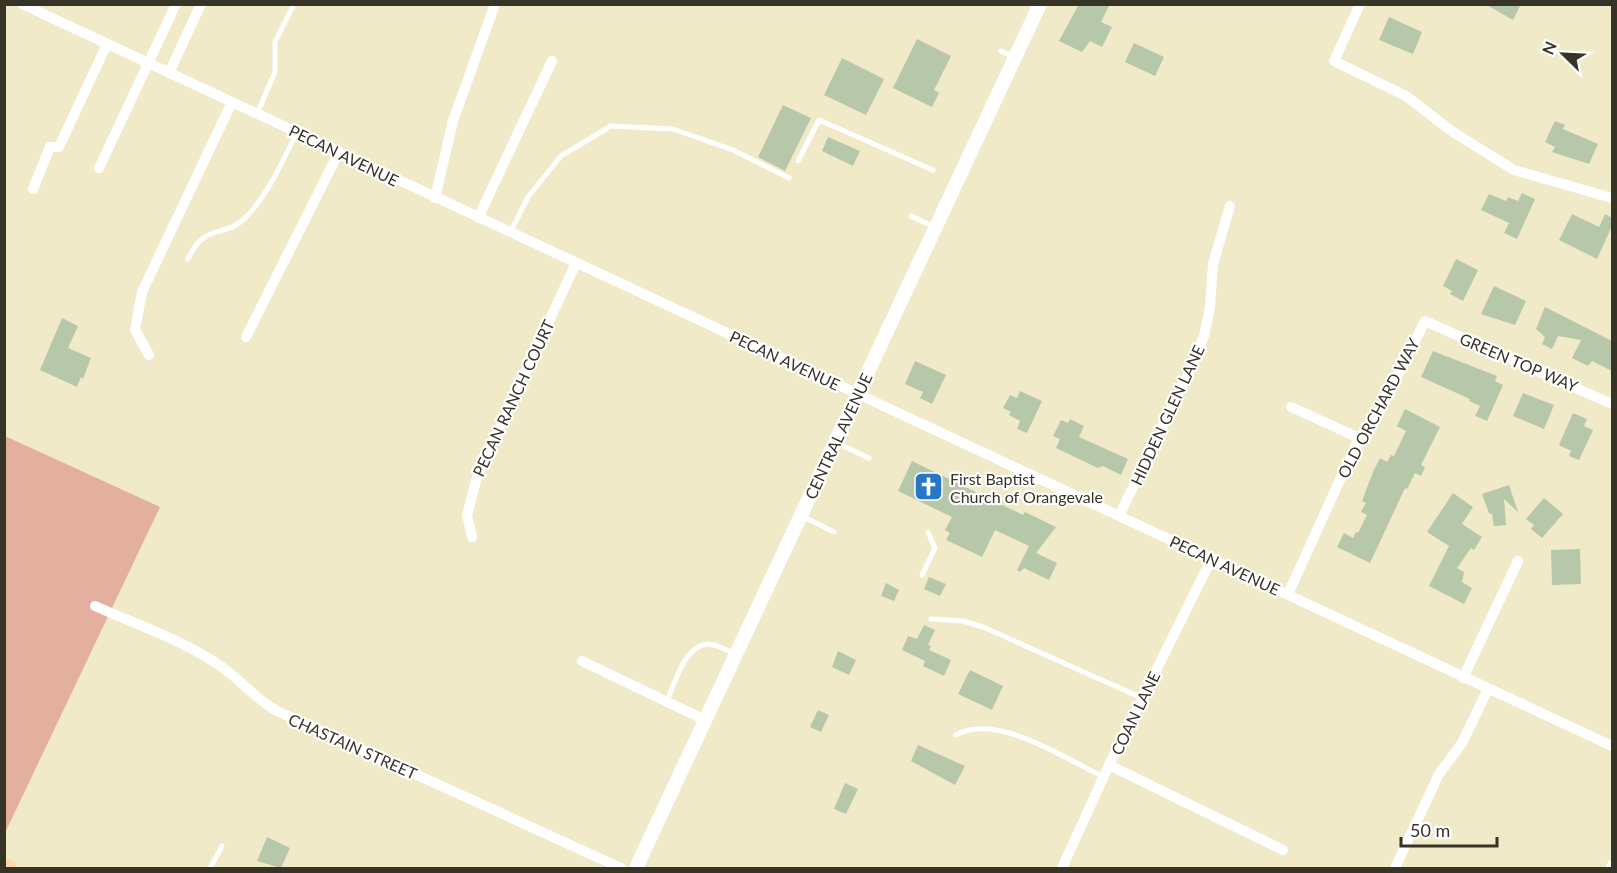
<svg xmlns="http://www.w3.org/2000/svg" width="1617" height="873" viewBox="0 0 1617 873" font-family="Lato,sans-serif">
<rect width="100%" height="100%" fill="#f0eac8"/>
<path fill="#e3b0a0" d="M5,436L160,507L5,833Z"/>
<path fill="#b7c7a9" d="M1079,4H1110L1101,22L1112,27L1102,47L1090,41L1082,52L1059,41Z
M1485,4H1521L1513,20Z
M1389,17L1422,32L1413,54L1379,40Z
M917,39L951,56L934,90L939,93L932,107L893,88Z
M1134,43L1164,57L1155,76L1125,62Z
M842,58L884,79L866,115L824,95Z
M783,105L811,118L785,171L758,157Z
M1555,121L1565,125L1563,129L1598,144L1589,164L1552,152L1555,147L1545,142Z
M828,137L860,151L853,166L822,151Z
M1522,193L1535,199L1517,239L1504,233L1509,223L1481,210L1489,194L1506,201L1508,197L1518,201Z
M1572,214L1599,227L1605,214L1612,218V226L1597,259L1559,240Z
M1456,259L1478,270L1463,301L1450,294L1452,291L1443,286Z
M1494,286L1526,301L1515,325L1481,314Z
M1545,307L1612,341V371L1592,361L1588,366L1572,358L1581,340L1558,336L1552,349L1542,344L1545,337L1536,329Z
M62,318L78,326L68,348L91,358L83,379L81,377L77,387L40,370Z
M1433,351L1497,376L1495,381L1503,385L1487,421L1475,416L1480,406L1469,401L1470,399L1421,377Z
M915,361L946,375L932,404L920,398L923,392L905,384Z
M1020,391L1042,401L1027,433L1017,429L1020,421L1009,415L1011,412L1003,408L1010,395L1017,398Z
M1523,393L1554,405L1544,429L1513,416Z
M1405,409L1440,427L1421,465L1425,467L1421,476L1415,473L1407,489L1405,488L1370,563L1337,547L1344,533L1353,538L1356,532L1358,533L1367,515L1361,512L1366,503L1362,501L1373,472L1380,458L1387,462L1391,455L1394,456L1404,435L1406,431L1397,426Z
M1573,413L1587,419L1584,426L1593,430L1579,460L1569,456L1571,451L1559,445Z
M1070,419L1084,426L1079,437L1128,459L1121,475L1103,466L1098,468L1056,448L1060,439L1053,436L1061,420L1068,423Z
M912,461L1023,515L1025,512L1056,527L1036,553L1057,563L1049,580L1024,568L1020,572L1017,570L1029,546L995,530L982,557L946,540L950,533L945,530L952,517L898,491Z
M1509,485L1518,512L1504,499L1506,525L1494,526L1492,514L1489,513L1482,494Z
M1453,493L1473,507L1462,524L1482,537L1474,550L1471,548L1457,568L1464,572L1462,582L1472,588L1464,604L1429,586L1449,546L1427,532Z
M1544,498L1563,514L1542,538L1531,529L1534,525L1526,519Z
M1580,549L1581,584L1552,585L1551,550Z
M929,577L946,584L940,596L924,589Z
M886,583L899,590L894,601L881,596Z
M924,625L935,630L928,645L931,646L929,650L951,660L944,676L923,666L925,661L902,650L908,636L917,639Z
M838,651L856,660L849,675L832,667Z
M970,670L1003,686L992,710L958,694Z
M818,710L829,715L821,732L810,727Z
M918,745L965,766L955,785L911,761Z
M845,783L858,789L846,814L834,809Z
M267,837L290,848L281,868L257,861Z"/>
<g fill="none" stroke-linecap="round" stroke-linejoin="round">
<path stroke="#fff" stroke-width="5" d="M1001,51L1014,57
M257,114L275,72V42L294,4
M798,161L819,120L933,170
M911,216L934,227
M510,233L528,197L561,156L611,126L673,129L733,150L789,178
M188,259C205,221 226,239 246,217C268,195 283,160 297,132
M835,442L869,458
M802,516L834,532
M922,575L935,548L928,532
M931,619L963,621L983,627L1142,698
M667,701C675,683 684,646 708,644C717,644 728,651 735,654
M956,735C997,712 1065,759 1104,777
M210,868L222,846"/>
<path stroke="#fff" stroke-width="10" d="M22,4L1612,746
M1360,4L1334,61L1406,96L1453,132L1514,170L1612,198
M169,73L201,4
M99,168L176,4
M33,189L50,147H59L107,44
M435,198L453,121L495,4
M478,218L552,61
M246,337L338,154
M149,355L135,330L142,292L232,102
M1291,407L1359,438
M1119,516L1193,364L1204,336L1210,307L1213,264L1230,206
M472,537L467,515L477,477L576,263
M1288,594L1359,438L1381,409L1425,321L1612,404
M95,606C135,624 180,639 216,663C239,677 252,697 277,711L621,868
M582,661L705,720
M1463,678L1518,561
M1109,765L1283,850
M1062,868L1109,765L1212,558
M1395,868L1439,774L1462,743L1488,689
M1611,868L1612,865"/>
<path stroke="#fff" stroke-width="14" d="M636,868L1040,4"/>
<path stroke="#fed7aa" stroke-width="16" d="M4,866L9,868"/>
</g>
<defs>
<symbol id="church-square" viewBox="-11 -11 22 22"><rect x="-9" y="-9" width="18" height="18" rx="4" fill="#2777c6" stroke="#fff"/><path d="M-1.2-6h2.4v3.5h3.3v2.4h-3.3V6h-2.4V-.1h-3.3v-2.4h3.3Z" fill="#fff"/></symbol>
</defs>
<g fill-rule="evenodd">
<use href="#church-square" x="912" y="470" width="33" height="33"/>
</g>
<g text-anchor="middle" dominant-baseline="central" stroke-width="4.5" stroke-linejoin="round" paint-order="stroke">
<g font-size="16" fill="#363427" stroke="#fff">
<text transform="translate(344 155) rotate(26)">PECAN AVENUE</text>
<text transform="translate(785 360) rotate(25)">PECAN AVENUE</text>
<text transform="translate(1519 362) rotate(23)">GREEN TOP WAY</text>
<text transform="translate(513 398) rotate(-65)">PECAN RANCH COURT</text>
<text transform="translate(1378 408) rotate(-62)">OLD ORCHARD WAY</text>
<text transform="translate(1167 415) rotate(-65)">HIDDEN GLEN LANE</text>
<text transform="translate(838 436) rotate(-65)">CENTRAL AVENUE</text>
<text transform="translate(1225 565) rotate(25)">PECAN AVENUE</text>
<text transform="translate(1135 713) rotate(-64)">COAN LANE</text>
<text transform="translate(353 746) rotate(24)">CHASTAIN STREET</text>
</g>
<g font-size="16" fill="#363427" stroke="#fff" text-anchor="start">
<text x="950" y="478">First Baptist<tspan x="950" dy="18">Church of Orangevale</tspan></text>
</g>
</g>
<rect width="1617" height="873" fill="none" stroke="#363427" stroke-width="12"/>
<g transform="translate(1563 54) rotate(294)" stroke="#ffffff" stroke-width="4.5" paint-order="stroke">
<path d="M0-4.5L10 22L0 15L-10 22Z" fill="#363427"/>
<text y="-9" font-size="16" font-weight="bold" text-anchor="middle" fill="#363427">N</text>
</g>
<path d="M1401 837v9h96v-9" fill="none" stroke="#363427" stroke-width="3"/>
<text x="1410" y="837" font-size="18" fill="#363427" stroke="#ffffff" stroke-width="4.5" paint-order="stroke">50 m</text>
</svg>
